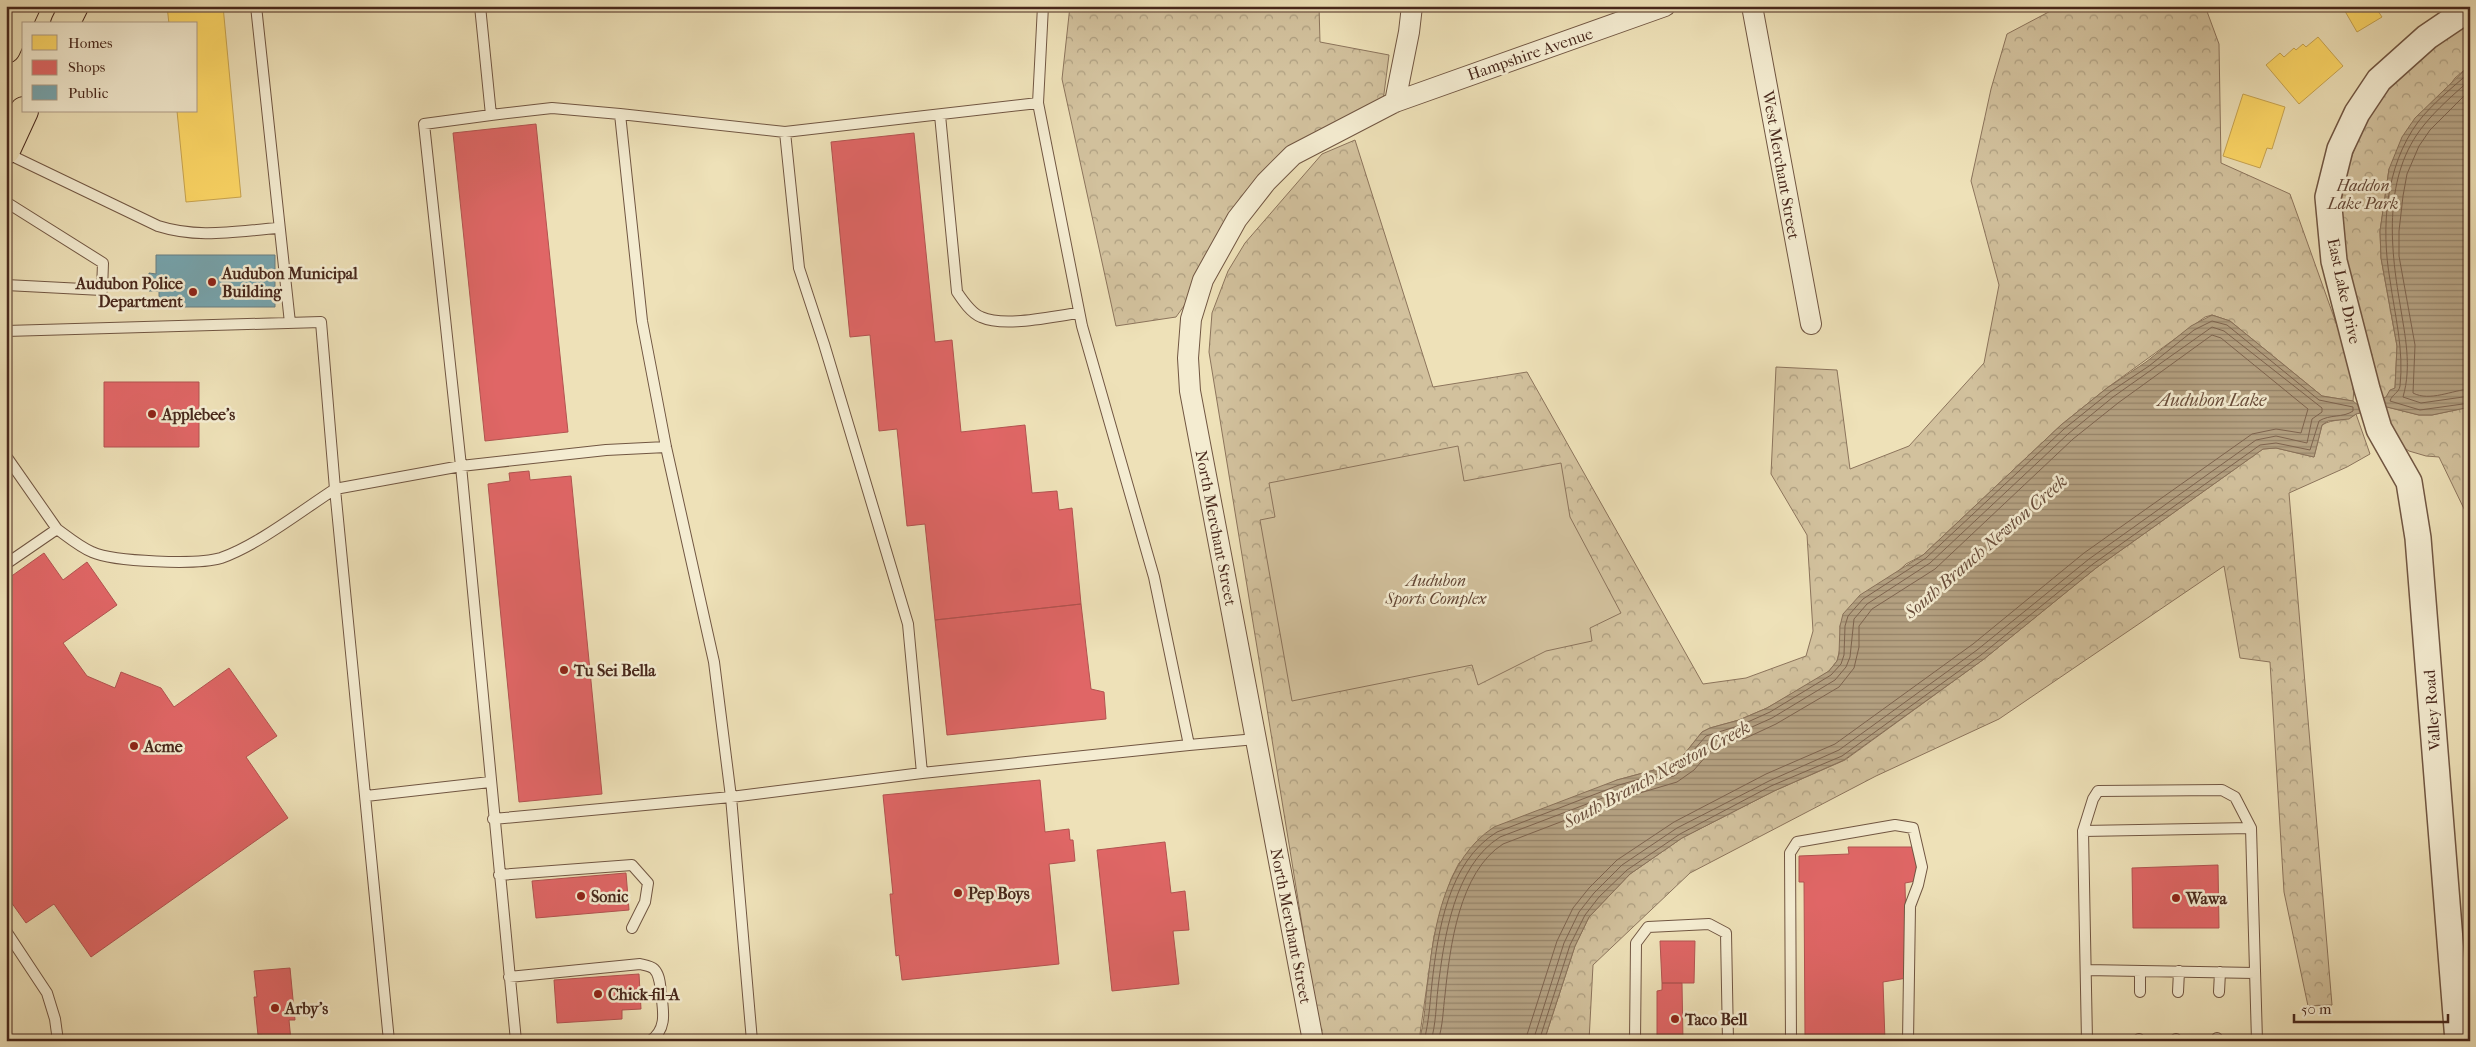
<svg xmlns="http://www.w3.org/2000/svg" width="2476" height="1047" viewBox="0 0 2476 1047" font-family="'IM FELL French Canon',serif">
<defs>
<pattern id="forest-crowns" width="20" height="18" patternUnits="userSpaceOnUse" patternTransform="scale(1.25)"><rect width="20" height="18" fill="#d2c19d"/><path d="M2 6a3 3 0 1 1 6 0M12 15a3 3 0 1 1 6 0" fill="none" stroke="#ac9d7f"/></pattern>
<pattern id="water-rules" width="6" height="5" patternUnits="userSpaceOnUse" patternTransform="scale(1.25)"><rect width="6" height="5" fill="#b5a283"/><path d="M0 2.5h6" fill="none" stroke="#95846a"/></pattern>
</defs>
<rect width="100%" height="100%" fill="#eee1b8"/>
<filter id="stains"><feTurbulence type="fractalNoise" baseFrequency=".004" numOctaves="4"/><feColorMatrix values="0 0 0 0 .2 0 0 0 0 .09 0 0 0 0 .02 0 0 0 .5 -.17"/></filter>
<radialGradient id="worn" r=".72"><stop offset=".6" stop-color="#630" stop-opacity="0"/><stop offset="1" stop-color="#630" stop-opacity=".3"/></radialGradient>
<path fill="url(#forest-crowns)" stroke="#8c745c" d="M1070,6H1319L1320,42L1389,55L1382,109L1293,155L1176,317L1116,326L1062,79Z
M2060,6H2205L2219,44L2221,163L2290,194L2355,376L2353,401L2322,396L2230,321L2212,315L2205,317L2107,388L2061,425L1923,555L1906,564L1840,626L1841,644L1837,661L1829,671L1816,680L1767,708L1739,720L1710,728L1702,732L1682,757L1669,766L1617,780L1459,863L1451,879L1434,936L1419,1041H1321L1209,352L1212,313L1228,271L1245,243L1322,154L1355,140L1433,387L1527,372L1703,684L1746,678L1806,656L1813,631L1807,535L1771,474L1776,367L1837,370L1850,469L1909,446L1984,363L1999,285L1971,181L1991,89L2007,34Z
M2470,22V65L2455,78L2389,169L2380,231L2381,258L2397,346L2395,388L2387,407L2419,415H2432L2470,407V549L2467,515L2439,457L2426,456L2409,451L2400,445L2385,423L2350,288L2340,215L2343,186L2348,166L2366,119L2384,94L2428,48Z
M2356,414L2370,454L2347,467L2289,493L2332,1005L2308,1006L2284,892L2270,662L2240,658L2224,566L1999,719L1876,776L1690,873L1593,965L1589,1041H1544L1575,946L1589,917L1630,874L1682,838L1774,791L1845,760L1984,659L2096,568L2263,449L2276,448L2314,457L2322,425C2333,418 2346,422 2356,414Z"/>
<path fill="#d2c19d" stroke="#8c745c" d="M1458,446L1464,481L1561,463L1570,517L1621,613L1590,628L1592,641L1546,651L1478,685L1472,665L1292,701L1260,520L1275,517L1269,483Z"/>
<path fill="url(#water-rules)" stroke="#897159" d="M2470,65V407L2432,415H2419L2387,407L2356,414L2349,419L2328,421L2322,425L2314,457L2276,448L2263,449L2096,568L1984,659L1844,760L1774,791L1682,838L1630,874L1589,917L1575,946L1544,1041H1419C1425,1021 1425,1000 1428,980C1434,926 1445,859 1494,827L1617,780L1669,766L1682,757L1702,732L1710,728L1739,720L1767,708L1829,671L1837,661L1839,654L1840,626L1843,614L1860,595L1923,555L2061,425L2107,388L2146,362L2191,326L2212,315L2230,321L2322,396L2353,401L2358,405L2386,397L2390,390L2395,388L2397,346L2381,258L2380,231L2389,169L2402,137L2415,118Z"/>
<path fill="#ffd966" stroke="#c8a450" d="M167,6H223L241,197L186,202L177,111H196V24H169Z
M2342,6H2386L2378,11L2382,17L2357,32Z
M2318,37L2343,66L2299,104L2266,65L2280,53L2284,57L2294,48L2296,50L2303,44L2306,47Z
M2243,94L2285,107L2272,149L2267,148L2260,168L2223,156Z"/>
<path fill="#e06666" stroke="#b25350" d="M536,124L568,432L485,441L453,133Z
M914,133L935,342L952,340L961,432L1025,425L1032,493L1057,491L1059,510L1072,508L1081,604L935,620L925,524L907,526L897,429L879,431L870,335L850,337L831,142Z
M104,382H199V447H104Z
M529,471L530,480L571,476L602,794L519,802L488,484L510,481L509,473Z
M44,553L63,580L87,562L117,605L63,643L87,676L115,688L121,672L161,688L174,707L229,668L277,736L246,757L288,818L91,957L54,904L26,923L6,895V580Z
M1081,604L1091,689L1104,692L1106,719L947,735L935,620Z
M1040,780L1045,832L1069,829L1070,840H1073L1075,861L1049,864L1059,964L902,980L899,955L896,956L890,894H893L883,795Z
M1165,842L1171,893L1185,891L1189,930L1173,931L1179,984L1112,991L1097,850Z
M1848,847H1917L1916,881L1905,883L1907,978L1883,982L1885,1041H1800V1038H1805L1804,882H1799V856L1849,854Z
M2218,865L2219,928H2133L2132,868Z
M626,873L629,910L536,918L532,881Z
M1660,941H1695L1694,983H1662Z
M290,968L295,1020H289L291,1041H263L262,1035H258L254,997H257L254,971Z
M639,974L641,1009L622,1010V1019L557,1023L554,980Z
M1662,983H1682L1683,1041H1657V991L1662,990Z"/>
<path fill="#76a5af" stroke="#687f83" d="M156,255H275V307H159V291H149V273L156,274Z"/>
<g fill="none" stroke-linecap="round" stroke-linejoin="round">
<path stroke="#7e644f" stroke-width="1" d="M2470,72C2453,87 2432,104 2418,122C2385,167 2381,228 2390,280C2395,316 2404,350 2400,386C2399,393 2392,394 2390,401L2420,410L2470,403
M2470,80C2454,94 2437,109 2424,125C2383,175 2390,246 2400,304C2405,336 2412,366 2403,397L2421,403L2470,396
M2470,90L2430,130L2419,146L2407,174L2403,196L2399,231V256L2415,345L2413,393C2430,402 2452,390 2470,389
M1424,1041C1429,1022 1430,1002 1432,983C1438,931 1448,862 1497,832L1619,785L1671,770L1685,760L1706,736L1741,725L1770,712L1831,675L1841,664L1844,655L1845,626L1848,616L1863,599L1926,558L2064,429L2110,392L2149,366L2194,330L2212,321L2227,325L2319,400L2353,407V411C2343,418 2330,414 2319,421L2310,450L2276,443L2260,445L2093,564L1981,655L1842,756L1771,786L1680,834L1627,870L1599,897L1585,915L1570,945L1539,1041
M1431,1041C1436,1024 1436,1005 1438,988C1444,938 1454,866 1500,837L1621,791L1674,776L1689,765L1710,741L1743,731L1772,718L1835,680L1846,667L1850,657L1854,619L1867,604L1930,563L2068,434L2113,397L2212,327L2224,331L2322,408V412L2312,419L2307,443L2276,436L2256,440L2089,559L1977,650L1839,750L1769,781L1677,828L1622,865L1594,893L1579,912L1564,943L1533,1041
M1438,1041C1443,1026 1443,1010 1445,995C1450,947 1459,872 1503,844L1623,798L1677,782L1694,770L1714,747L1746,738L1776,724L1839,687L1854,668L1859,647V626L1872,609L1935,569L2073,439L2118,403L2212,335L2221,338L2308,409L2301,433L2276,429L2252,434L2084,553L1973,644L1835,744L1766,774L1674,822L1617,860L1589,888L1573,908L1557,941L1525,1041"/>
<defs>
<path id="service" d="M256,6L290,323
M480,6L491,115L552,108L620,114
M1038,103L1043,6
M491,115L424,124L461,466L516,1041
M940,115L957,292C963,301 971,313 981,317C1005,328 1053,316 1079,313
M785,132L799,268L824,344L908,624L922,773
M6,153L158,226C199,239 236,231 279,228
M6,202L103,263L102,290L6,285
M6,331L321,322L335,489L461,466L606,450L666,447
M6,456L57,529
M6,564L57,529C68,537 80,547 92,552C114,562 198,565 221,558C258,545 301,511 335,489L389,1041
M1189,745L1256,739
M366,796L490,782
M493,819L731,797L922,773L1189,745L1154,577L1082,326L1038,103L785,132L620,114L642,321L666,447L714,662L731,797L752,1041
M2083,831L2093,799L2098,791L2222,790L2235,797L2251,828
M499,875L632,865L648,883L645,902L632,928
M6,931L47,993L55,1019L58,1041
M2086,970L2255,973
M509,977L640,964C644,965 651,966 654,969C660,975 660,985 661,992C663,1010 668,1029 650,1041
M2140,992V971
M2178,992L2179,971
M2219,992L2220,972
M2139,1039V1041
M1635,1041L1636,943L1648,927L1709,924L1726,933L1728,1041
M1791,1041L1790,853L1797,842L1895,825L1913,828L1922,867L1918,885L1910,906L1908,1041
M2087,1041L2083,831L2251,828L2257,1041
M2176,1041V1039
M2217,1041V1038"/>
<path id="minor" d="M1752,6L1811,324
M1395,102L1409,32L1412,6
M1313,1041L1190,391L1188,358L1191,319L1203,280L1237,219L1266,182L1293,155L1395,102L1665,6"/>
<path id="tertiary" d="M2458,1041L2418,538L2409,482L2379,429L2367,389L2334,261L2328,197L2340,149L2357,113L2379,80L2427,37L2470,8"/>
<path id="primary" d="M65,24L74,6
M6,49L26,6
M6,150L24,111"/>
</defs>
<use href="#service" stroke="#715642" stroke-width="12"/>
<use href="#minor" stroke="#715642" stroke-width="22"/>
<use href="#tertiary" stroke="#715642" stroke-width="28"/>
<use href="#primary" stroke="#47271b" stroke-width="30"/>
<use href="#service" stroke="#f4ecd1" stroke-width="10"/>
<use href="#minor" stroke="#f4ecd1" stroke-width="20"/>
<use href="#tertiary" stroke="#f4ecd1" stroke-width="25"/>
<use href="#primary" stroke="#eee1b8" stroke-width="28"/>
</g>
<g fill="#8f2418" stroke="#f4ecd1" stroke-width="2">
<circle cx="212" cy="282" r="5"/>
<circle cx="193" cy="292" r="5"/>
<circle cx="152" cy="414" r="5"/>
<circle cx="564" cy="670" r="5"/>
<circle cx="134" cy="746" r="5"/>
<circle cx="958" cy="893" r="5"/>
<circle cx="581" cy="896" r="5"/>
<circle cx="2176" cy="898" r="5"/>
<circle cx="598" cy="994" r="5"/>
<circle cx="275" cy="1008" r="5"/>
<circle cx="1675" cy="1019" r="5"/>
</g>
<g text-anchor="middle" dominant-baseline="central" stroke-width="5" stroke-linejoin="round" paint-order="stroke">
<g font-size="16" fill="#47271b" stroke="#f4ecd1">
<text transform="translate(1530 54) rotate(-19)">Hampshire Avenue</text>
<text transform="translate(1781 165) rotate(80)">West Merchant Street</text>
<text transform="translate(2344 291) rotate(78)">East Lake Drive</text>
<text transform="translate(1216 528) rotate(79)">North Merchant Street</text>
<text transform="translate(2432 710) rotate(-94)">Valley Road</text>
<text transform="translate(1291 926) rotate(79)">North Merchant Street</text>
</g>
<g font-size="16" font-style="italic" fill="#634635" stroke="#f4ecd1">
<text x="2363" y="185">Haddon<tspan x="2363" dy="18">Lake Park</tspan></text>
<text x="1436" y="580">Audubon<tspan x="1436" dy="18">Sports Complex</tspan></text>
</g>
<g font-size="16" font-weight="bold" fill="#47271b" stroke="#f4ecd1" text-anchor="start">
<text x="222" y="273">Audubon Municipal<tspan x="222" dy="18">Building</tspan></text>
<text x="183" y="283" text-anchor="end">Audubon Police<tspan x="183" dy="18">Department</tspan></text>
<text x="162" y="414">Applebee's</text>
<text x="574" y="670">Tu Sei Bella</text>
<text x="144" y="746">Acme</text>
<text x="968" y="893">Pep Boys</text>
<text x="591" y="896">Sonic</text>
<text x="2186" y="898">Wawa</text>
<text x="608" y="994">Chick-fil-A</text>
<text x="285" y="1008">Arby's</text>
<text x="1685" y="1019">Taco Bell</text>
</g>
<g font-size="18" font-style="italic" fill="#684c3a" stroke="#f4ecd1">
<text x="2212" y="400">Audubon Lake</text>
<text transform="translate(1986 547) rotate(-41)">South Branch Newton Creek</text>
<text transform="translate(1657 775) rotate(-28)">South Branch Newton Creek</text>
</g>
</g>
<rect width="2476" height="1047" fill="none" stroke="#eee1b8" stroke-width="25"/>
<rect x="8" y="8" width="2461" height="1032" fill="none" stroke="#47271b" stroke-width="2.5"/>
<rect x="12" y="12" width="2451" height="1022" fill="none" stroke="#47271b"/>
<rect x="22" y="22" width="175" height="90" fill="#f4ecd1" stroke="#af9d88"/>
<rect x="32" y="35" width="25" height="15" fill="#ffd966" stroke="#af9d88"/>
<text x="68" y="48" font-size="15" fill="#47271b">Homes</text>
<rect x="32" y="60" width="25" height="15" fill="#e06666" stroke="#af9d88"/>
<text x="68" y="72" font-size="15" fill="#47271b">Shops</text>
<rect x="32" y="85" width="25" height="15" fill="#76a5af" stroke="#af9d88"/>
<text x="68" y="98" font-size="15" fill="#47271b">Public</text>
<path d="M2294 1014v8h154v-8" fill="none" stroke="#47271b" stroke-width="2.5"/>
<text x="2301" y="1014" font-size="15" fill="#47271b" stroke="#f4ecd1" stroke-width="4" paint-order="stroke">50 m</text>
<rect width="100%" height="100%" filter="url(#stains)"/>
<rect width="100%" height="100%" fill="url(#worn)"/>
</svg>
